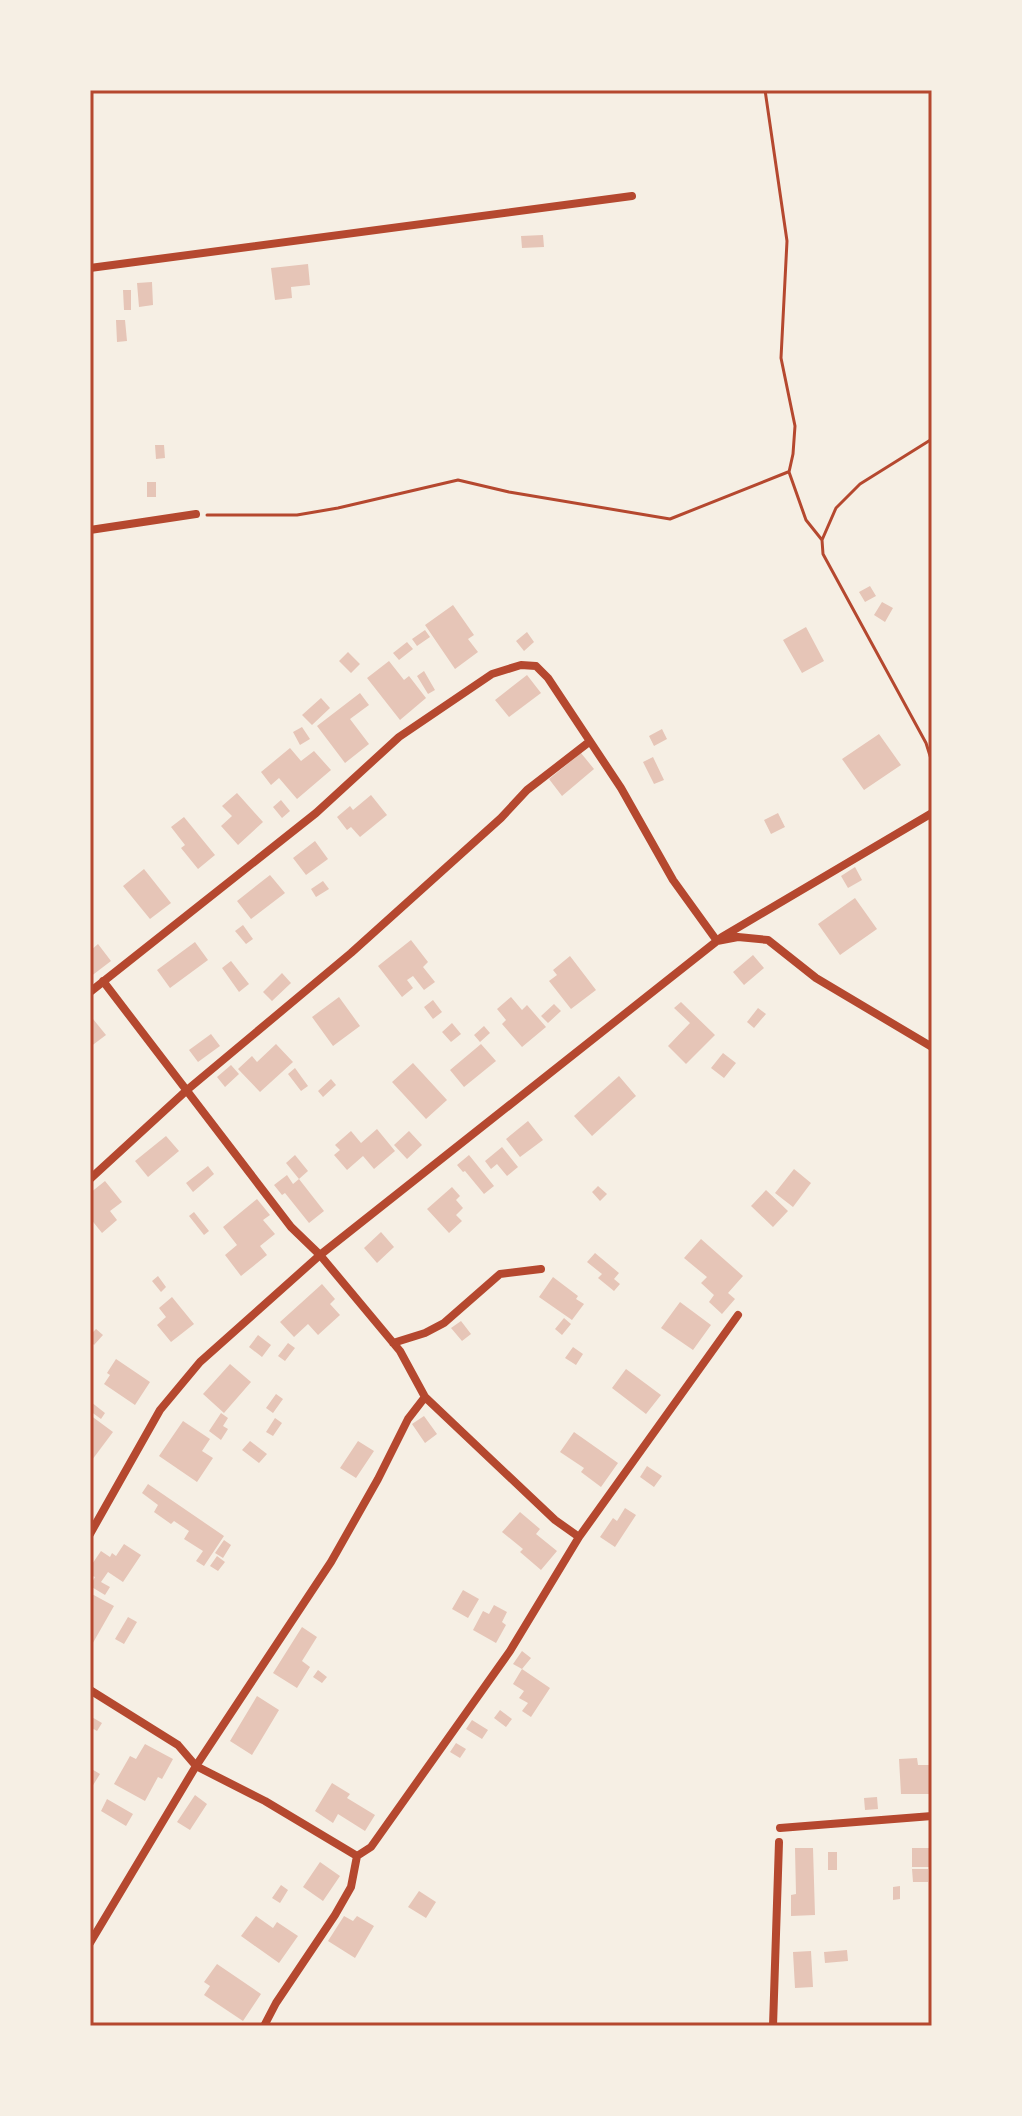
<svg xmlns="http://www.w3.org/2000/svg" width="1022" height="2116" viewBox="0 0 1022 2116" font-family="Overpass,sans-serif">
<rect width="100%" height="100%" fill="#f6efe4"/>
<path fill="#e6c5b7" d="M543,235L544,247L522,248L521,236Z
M308,264L310,285L291,287L292,298L275,300L271,268Z
M152,282L153,305L139,307L137,283Z
M123,290H131V310H124Z
M116,320H125L127,341L117,342Z
M155,445H164L165,458L156,459Z
M147,482H156V497H147Z
M870,586L876,596L865,602L859,592Z
M882,602L893,608L885,622L874,615Z
M453,605L474,635L468,639L478,652L455,669L425,625Z
M806,627L824,661L802,673L783,640Z
M425,630L430,637L417,646L412,639Z
M527,632L534,642L524,651L516,641Z
M407,642L413,649L399,660L393,653Z
M348,652L360,664L351,673L339,661Z
M389,661L404,680L409,676L426,698L400,720L367,678Z
M424,671L435,690L428,694L417,676Z
M527,675L541,693L509,717L495,700Z
M360,693L369,705L350,719L369,744L345,763L317,726Z
M321,698L330,708L312,725L302,715Z
M302,727L310,739L300,745L293,732Z
M662,729L667,739L654,746L649,736Z
M879,734L901,765L864,790L842,759Z
M290,748L301,761L314,751L331,770L297,799L279,778L271,785L261,772Z
M581,753L594,769L562,796L549,779Z
M653,757L664,780L654,784L643,762Z
M237,793L263,822L238,845L221,826L232,816L222,806Z
M371,795L387,815L360,837L351,827L347,830L337,817L350,806L353,810Z
M281,800L290,811L282,818L273,807Z
M778,813L785,827L771,834L764,820Z
M184,817L215,855L198,869L181,848L185,845L171,827Z
M315,841L328,859L306,875L293,858Z
M855,867L862,880L848,888L841,876Z
M144,869L171,903L150,919L123,886Z
M270,875L285,893L251,919L237,901Z
M323,881L329,889L316,897L311,889Z
M855,898L877,929L840,955L818,924Z
M243,925L253,939L246,944L235,931Z
M411,940L428,962L423,967L435,982L424,990L413,976L407,980L413,988L402,997L378,966Z
M195,942L208,960L170,988L157,970Z
M98,944L111,961L90,977V951Z
M753,955L764,968L744,985L733,972Z
M570,956L596,990L571,1009L549,981L557,975L553,970Z
M231,961L249,984L239,992L222,968Z
M282,973L291,983L272,1001L263,992Z
M339,997L360,1026L333,1046L312,1017Z
M511,997L522,1010L527,1005L546,1027L522,1047L502,1024L506,1020L497,1009Z
M433,1000L442,1012L433,1019L424,1007Z
M681,1002L715,1035L686,1064L668,1046L690,1023L674,1008Z
M554,1004L561,1011L548,1023L541,1016Z
M758,1008L766,1014L754,1028L747,1022Z
M93,1019L106,1035L90,1047V1021Z
M452,1023L461,1034L451,1042L442,1032Z
M484,1026L490,1033L480,1042L474,1035Z
M211,1034L220,1046L198,1062L189,1050Z
M276,1044L293,1062L260,1092L238,1069L252,1056L257,1062Z
M481,1044L496,1061L464,1087L450,1070Z
M723,1053L736,1063L724,1078L711,1068Z
M413,1063L447,1100L426,1119L392,1082Z
M231,1065L239,1074L225,1087L217,1077Z
M295,1068L308,1086L301,1091L288,1074Z
M619,1076L636,1096L592,1136L574,1116Z
M331,1079L336,1085L323,1097L318,1091Z
M528,1121L543,1140L520,1157L506,1139Z
M377,1129L395,1151L374,1169L363,1156L347,1170L334,1155L340,1150L335,1145L351,1131L361,1143Z
M409,1131L422,1145L407,1159L394,1145Z
M166,1136L179,1151L148,1177L135,1161Z
M502,1147L518,1167L507,1176L497,1164L491,1169L485,1161Z
M295,1155L308,1171L299,1179L286,1163Z
M469,1155L494,1186L484,1194L465,1171L463,1172L457,1165Z
M208,1166L214,1174L193,1192L186,1183Z
M794,1169L811,1183L793,1207L775,1193Z
M287,1175L293,1184L299,1179L324,1211L309,1223L285,1193L282,1195L274,1185Z
M105,1181L122,1202L110,1211L117,1220L102,1233L90,1218V1193Z
M598,1186L607,1194L600,1201L592,1192Z
M452,1187L460,1196L456,1200L463,1208L456,1215L462,1221L449,1233L427,1209Z
M766,1190L788,1211L773,1227L751,1206Z
M257,1199L270,1215L263,1220L275,1234L260,1246L267,1255L241,1276L225,1255L237,1245L223,1227Z
M194,1212L209,1231L204,1235L189,1216Z
M381,1232L394,1247L377,1263L364,1248Z
M701,1239L743,1276L728,1293L735,1299L722,1314L709,1302L714,1295L701,1283L707,1277L684,1258Z
M595,1253L619,1273L614,1279L620,1284L614,1291L598,1278L602,1274L587,1262Z
M158,1276L166,1287L161,1292L152,1281Z
M553,1277L578,1296L576,1299L584,1304L572,1320L539,1297Z
M322,1284L335,1299L330,1304L340,1315L318,1335L308,1324L294,1337L280,1322Z
M172,1297L194,1324L171,1342L157,1325L166,1317L159,1308Z
M680,1302L711,1325L693,1350L661,1328Z
M564,1318L571,1324L562,1335L555,1329Z
M461,1321L471,1334L462,1341L451,1328Z
M96,1329L103,1335L94,1345L90,1341V1335Z
M258,1335L271,1345L262,1357L249,1347Z
M288,1343L295,1348L285,1361L278,1356Z
M573,1347L583,1354L576,1365L565,1358Z
M116,1359L150,1382L135,1405L104,1384L110,1375L107,1373Z
M230,1364L251,1382L224,1413L203,1394Z
M626,1369L661,1395L646,1414L612,1388Z
M276,1394L283,1399L273,1413L266,1408Z
M91,1402L105,1413L101,1419L90,1411Z
M221,1413L228,1418L223,1426L228,1429L221,1440L209,1431Z
M90,1415L113,1432L92,1460L90,1458Z
M424,1416L437,1434L425,1443L412,1424Z
M275,1418L282,1423L273,1436L266,1432Z
M183,1421L210,1439L202,1451L213,1458L197,1482L159,1456Z
M574,1432L618,1463L601,1487L581,1472L584,1468L560,1452Z
M250,1441L267,1454L259,1463L242,1450Z
M358,1441L374,1451L356,1478L340,1468Z
M647,1466L662,1476L654,1487L640,1477Z
M148,1484L224,1536L204,1566L196,1561L203,1551L184,1539L189,1531L174,1521L171,1524L154,1512L158,1505L142,1493Z
M625,1508L636,1515L615,1547L600,1537L613,1518L617,1521Z
M520,1512L540,1529L536,1534L557,1551L541,1570L520,1552L523,1549L502,1532Z
M224,1540L231,1545L223,1558L215,1553Z
M124,1544L141,1555L123,1582L108,1572L101,1582L110,1587L105,1595L90,1586L95,1577L90,1575V1567L101,1551L110,1557L112,1553L116,1556Z
M217,1556L225,1562L218,1571L210,1566Z
M463,1590L479,1599L468,1618L452,1609Z
M90,1593L114,1606L90,1648Z
M494,1605L507,1612L502,1622L506,1625L496,1643L473,1630L483,1611L489,1614Z
M128,1617L137,1622L124,1644L115,1639Z
M302,1627L317,1637L302,1661L310,1667L297,1688L273,1673Z
M522,1651L531,1658L522,1669L513,1664Z
M522,1669L550,1688L531,1717L522,1711L528,1703L519,1698L524,1691L513,1684Z
M318,1670L327,1677L322,1683L313,1677Z
M257,1696L279,1710L252,1755L230,1741Z
M500,1710L512,1719L506,1727L494,1718Z
M90,1716L102,1723L97,1731L90,1727Z
M472,1720L488,1730L482,1739L466,1729Z
M456,1743L466,1749L460,1758L450,1752Z
M145,1744L173,1759L162,1779L158,1777L145,1801L114,1784L130,1756L136,1759Z
M917,1758L918,1765H932V1794H901L899,1759Z
M90,1768L100,1774L90,1790Z
M332,1783L350,1794L347,1798L375,1815L365,1831L338,1814L333,1823L315,1811Z
M195,1795L207,1804L190,1830L177,1822Z
M877,1797L878,1809L865,1810L864,1798Z
M107,1799L133,1814L126,1826L101,1811Z
M795,1848H813L815,1915L791,1916V1895L796,1894Z
M912,1848H932V1867H912Z
M828,1852H837V1870H828Z
M320,1862L340,1876L323,1901L303,1887Z
M912,1869H928V1882H913Z
M281,1885L288,1890L280,1903L272,1898Z
M900,1886V1899L893,1900V1887Z
M419,1891L436,1902L426,1918L408,1907Z
M256,1916L273,1928L277,1922L298,1936L279,1963L241,1936Z
M344,1916L353,1921L357,1916L374,1926L355,1958L328,1941Z
M847,1950L848,1961L825,1963L824,1952Z
M811,1951L813,1987L795,1988L793,1952Z
M217,1964L261,1994L243,2021L204,1995L210,1986L204,1982Z"/>
<g fill="none" stroke-linecap="round" stroke-linejoin="round">
<path stroke="#b5482f" stroke-width="3" d="M765,90L787,241L781,358L795,426L793,454L789,472L806,520L822,540L823,554L926,743L932,762
M207,515H297L338,508L458,480L509,492L670,519L788,472
M822,540L836,508L860,484L932,439"/>
<path stroke="#b5482f" stroke-width="8" d="M90,268L632,196
M90,530L196,514
M103,981L291,1227L320,1255L400,1351L425,1397L555,1520L579,1537
M90,992L316,813L399,737L492,674L521,665L536,666L548,678L621,788L673,880L717,941L738,937L768,940L816,978L932,1047
M90,1179L187,1090L351,953L501,818L527,790L589,742
M393,1343L425,1333L444,1323L500,1274L541,1269
M90,1534L160,1410L200,1362L320,1255L722,937L932,813
M90,1690L178,1745L196,1766L265,1801L357,1856
M780,1828L932,1816
M90,1943L196,1766L331,1562L378,1479L408,1419L425,1397
M264,2026L276,2003L335,1915L351,1887L357,1856L371,1847L510,1651L579,1537L738,1315
M773,2026L779,1842"/>
</g>
<rect width="1022" height="2116" fill="none" stroke="#f6efe4" stroke-width="184"/>
<rect x="92" y="92" width="838" height="1932" fill="none" stroke="#b5482f" stroke-width="3"/>
</svg>
